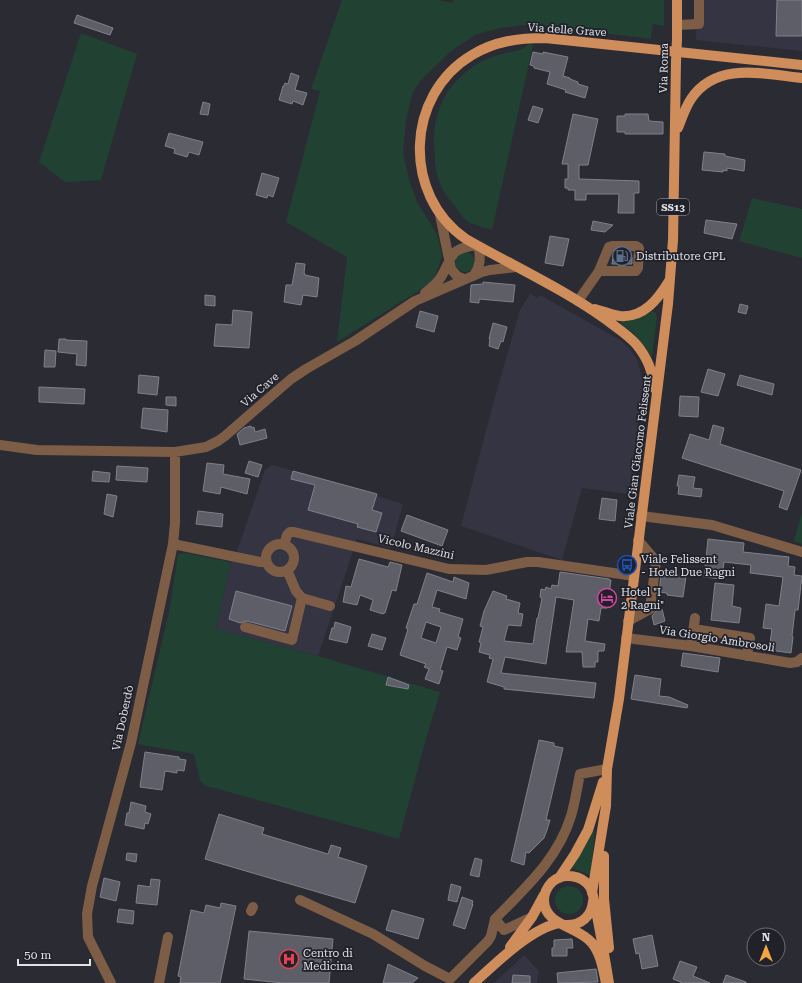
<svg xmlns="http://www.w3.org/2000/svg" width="802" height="983" viewBox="0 0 802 983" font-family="'Roboto Serif',serif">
<rect width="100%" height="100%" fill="#2b2b34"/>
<path fill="#353442" d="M697,0H802V51L696,40Z
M530,294L538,298L540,295L622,341L630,349L637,359L643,382L629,494L582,488L562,560L461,526L495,397L520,310Z
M272,465L322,479L403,504L391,548L357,539L318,656L216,629L231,562L237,551L265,470Z
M524,955L539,971L537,983H494Z"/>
<path fill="#214133" d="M342,0H438L452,3L454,0H664V26L653,24L651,39L546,26L523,25L500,28L477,34L451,51L421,80L413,92L406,120L403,153L410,183L417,202L437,234L442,256L433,282L337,342L347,257L286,222L320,91L311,89Z
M81,33L137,54L101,180L65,182L39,162Z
M529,44L533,45L492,230C485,227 473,225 467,221C462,217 457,209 453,204C447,197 442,190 439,181C436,173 435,165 435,157C431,123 439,94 466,72C474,65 487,58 498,55C510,51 518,53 529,44Z
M752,198L802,209V258L739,241Z
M455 262a10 10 0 1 1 20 0a10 10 0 1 1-20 0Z
M651,311L655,312L657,316L652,356L650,355L646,348L634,334L620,323L622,321L644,316Z
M802,513V544L794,541Z
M186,553L231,562L216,629L318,656L440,692L424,746L399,839L207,786L206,787L200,780L194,754L138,744L170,607L178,554Z
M594,830H595L591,874L589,875L572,868Z
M555 900a14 14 0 1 1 28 0a14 14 0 1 1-28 0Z"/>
<path fill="#5e5e69" stroke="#80808c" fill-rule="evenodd" d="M777,0H802V36H776Z
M77,15L113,28L110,35L74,23Z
M533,52L543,54V52L568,57L563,76L570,78V79L578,82V84L588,87L585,98L565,92L566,90L547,84L550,72L534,68V66L530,65Z
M291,73L299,76L295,90L307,93L303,105L293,101L292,104L279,100L283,86H284L285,83L288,84Z
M203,102L210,104L208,115L200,114Z
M533,106L543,109L538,123L528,120Z
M573,114L598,119L588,165H579V179L639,181V193H634V213H618L619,194H586V200H575V190H568V188H565V179H568V164H562Z
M625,114H648L649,121L663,122V134H625V132H617V116H625Z
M169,133L203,142L199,155L189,152L187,157L174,153L175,149L165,146Z
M704,152L725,154V156L745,160L744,171L727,168V171L723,170V172L702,170Z
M262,173L279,178L273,197L268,195L267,198L256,195Z
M706,220L737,224L732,239L704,233Z
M593,221L613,225L605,232L591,230Z
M550,236L569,239L563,266L545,263Z
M613,257H632V264H612Z
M296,263L305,264L304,273L305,274V275L319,278L317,297L303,295L301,305L284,302L286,285H292Z
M483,282L515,285L513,302L479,299V303L470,302L471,285L483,284Z
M205,295L215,296V306L205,305Z
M740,304L748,306L746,314L738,312Z
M233,310L252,312L249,348L214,346L216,324L232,325Z
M420,311L438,316L434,332L416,327Z
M493,323L507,327L503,342L501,341L498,349L489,346L490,339H489Z
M59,339H66V340L87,341L86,366L76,365L77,354L58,352Z
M45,350L56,351L55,367H44Z
M708,369L725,374L718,396L701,392Z
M139,375L159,377L157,395L138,393Z
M740,375L774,384L772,395L737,385Z
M39,387L85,389L84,404L39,402Z
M680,396L699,397L698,417L679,416Z
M166,397H176V406L166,405Z
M143,408L168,410L167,432L141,428Z
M713,425L724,428L720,444L801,470L787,510L779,507L784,491L682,458L690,434L709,440Z
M251,426L252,428L254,427L255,432L265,429L267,438L240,445L237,434L244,428Z
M249,461L262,465L258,477L245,473Z
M207,463L224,465L223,474L250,479L247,494L221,487L220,494L203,491Z
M117,466L148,468L147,482L116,480Z
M93,471L110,473L109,482L92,481Z
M293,471L377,494L372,510L382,513L376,532L357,527L358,524L308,510L315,485L291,479Z
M679,475L695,477L693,488L702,489L701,497L678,494L679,486H677Z
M107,494L117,496L113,517L104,514Z
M602,498L617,500L615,521L599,519Z
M198,511L223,514L222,527L196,524Z
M407,515L448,530L442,546L401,531Z
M708,539L744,543L743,552L789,557L788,566L795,567L794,575L802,576L798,610H795L792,636L793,637L791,653L769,650L772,629L763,628L766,604L779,606L783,577L750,573L751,565L724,562L722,579L704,577Z
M359,559L388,567L390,562L402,565L396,591L392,590L385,613H384L383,614L370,610L373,600L360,595L357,605L343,602L346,586L351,587Z
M560,572L609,579V580H611L607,608H601L599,621L588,619L585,641L605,644L604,651H598V662H595V667H583L582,652H566L574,600L556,597L546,664L505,657L501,673L596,683L594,698L504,689V687L487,682L493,659L489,658L490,655L479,652L481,643L479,642L483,627L480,626L484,611L493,591L507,596L506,599L520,603L518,613L523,614L521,626L508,625L504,641L533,644L537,618H538L542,598L540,597L541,589L545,590L546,587L551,589L552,585L558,586Z
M427,573L453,582L454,577L469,583L466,599L437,590L432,607L440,609L439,612L463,619L458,637L461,638L457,650L447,647L440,670L443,671L439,684L425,679L429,669L424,667L426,664L400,655L408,629L406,628L414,604H417ZM426,622L441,627L436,643L421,638Z
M670,574L686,576L683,597L667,595V593L659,592L661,575L670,576Z
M715,583L734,585L732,606L741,608L739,623L711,620Z
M236,591L292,606L285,631L247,621L240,623L229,619Z
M662,609L665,621L654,625L652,616L656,611Z
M335,622L351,627L347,643L329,639L332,628H334Z
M372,634L386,638L382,650L368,646Z
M683,653L720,658L718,672L681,666Z
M635,675L661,679L659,696L669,697L688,705L687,708L631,699Z
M388,677L409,685L408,689L386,685Z
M539,740L554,743V746L563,748L546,820H550L547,830L544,838L529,853L526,852L524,865L511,861Z
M145,752L179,757V759L186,760L184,771L177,770V773L165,771L162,790L140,787Z
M131,802L146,806L145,812L151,814L148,824L145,823L144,829L125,825L127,813H129Z
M219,814L264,828L262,834L328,854L331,845L341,848L338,857L367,866L355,903L205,859Z
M127,853L137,854L136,862L126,860Z
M475,858L482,860L479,877L470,875Z
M104,878L120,882L116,901L100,897Z
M151,879L160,880L157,905L136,903L138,885L150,887Z
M451,884L461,887L457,902L448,900Z
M462,897L473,901L472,904H473L465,929L453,925Z
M221,903L236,906L220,983H180L181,977L178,976L191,910L204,913L206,905L220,908Z
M119,909L134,911L133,924L117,922Z
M392,910L424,919L418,939L386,930Z
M249,931L333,939L329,983H283L244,979Z
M652,935L658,966L642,969L639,953L636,954L633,939Z
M572,939L573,948H567V956H552V948H554V940Z
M680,961L697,967L693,976L710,983H683L673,979Z
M388,964L418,978L412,983H383Z
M596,969L598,982L558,983L557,973Z
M513,975L530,976V983H512Z
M726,975L746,982V983H723Z"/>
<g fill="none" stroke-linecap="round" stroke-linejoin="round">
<path stroke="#7d5d46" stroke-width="10" d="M677,25L699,24V0
M440,215L451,269L457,276L464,279
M474,275C481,266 480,258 479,247
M425,293C431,288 437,284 441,277C454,256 447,250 476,245
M578,301L599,271L609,247L612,246H636L639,248L638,268L636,271H599
M0,445L37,450L175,452L206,447L218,441L225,436L291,379L306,369L355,341L415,301L482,272L490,270L516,267
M641,516L712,525L802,552
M173,544L260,562L266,561
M266 558a14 14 0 1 1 28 0a14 14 0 1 1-28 0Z
M284,545L287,535L290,532H294L449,569L486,570L527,562H538L634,576
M287,570L296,591L302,598L330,606
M628,621L650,609L656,561L638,540
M245,627L292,640L302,598
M694,629L750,638L747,656
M626,638L691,646L790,663L797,662L802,658
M691,646L695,618
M300,900L373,934L425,966L450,979L488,941L491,936L495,919
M251,911L253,907
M532,917L504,930L495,919C525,888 558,859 571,816C575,803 577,788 580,774L607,769
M111,983L88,937L87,914L92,886L131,743L173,544L175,523V452
M159,983L168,937"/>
<path stroke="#ce8d5a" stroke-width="10" d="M677,39V0
M678,128C682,118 685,108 691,99C716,61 764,74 802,78
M595,309C603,311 611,315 620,316C644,318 658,299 669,281
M654,388C653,372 647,357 636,344C628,335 617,328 608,321C564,289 513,266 466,239C402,195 405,95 472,55C495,41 519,38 545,38L802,65
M604,856V899L609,948
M559,878L575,854L588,830L603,782
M592,893L606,806L607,769L619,699L668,304L673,240L676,62
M565,925C581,926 592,916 593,901
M510,947L532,917L544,895
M474,983C496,963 530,929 559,923
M606,983C603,970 601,954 592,943C578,926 545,926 544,901C544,894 547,887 552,882C563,872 582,875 590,887C594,894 594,903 596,911C601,935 605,959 609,983"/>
<path stroke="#ce8d5a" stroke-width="10" d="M676,62L677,39"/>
</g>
<defs>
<symbol id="fuel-ring" viewBox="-11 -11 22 22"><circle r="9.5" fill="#21212a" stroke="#5c6f8a" stroke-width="1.5"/><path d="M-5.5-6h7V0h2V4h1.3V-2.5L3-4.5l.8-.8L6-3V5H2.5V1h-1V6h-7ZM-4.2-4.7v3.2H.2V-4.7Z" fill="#5c6f8a"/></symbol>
<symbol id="bus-ring" viewBox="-11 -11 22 22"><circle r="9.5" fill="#21212a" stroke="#1a4fb4" stroke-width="1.5"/><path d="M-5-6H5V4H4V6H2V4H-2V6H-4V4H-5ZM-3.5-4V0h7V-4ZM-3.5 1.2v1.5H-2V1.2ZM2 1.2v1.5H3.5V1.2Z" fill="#1a4fb4"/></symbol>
<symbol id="hotel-ring" viewBox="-11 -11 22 22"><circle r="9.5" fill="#21212a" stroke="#d1479c" stroke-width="1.5"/><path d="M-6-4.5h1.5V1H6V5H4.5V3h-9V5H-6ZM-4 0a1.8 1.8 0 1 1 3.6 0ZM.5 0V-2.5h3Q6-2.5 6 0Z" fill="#d1479c"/></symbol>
<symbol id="hospital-ring" viewBox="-11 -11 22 22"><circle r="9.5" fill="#21212a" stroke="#e0444e" stroke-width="1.5"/><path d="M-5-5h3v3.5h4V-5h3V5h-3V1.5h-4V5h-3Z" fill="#e0444e"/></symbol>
</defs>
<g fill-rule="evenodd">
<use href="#fuel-ring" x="611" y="245" width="22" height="22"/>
<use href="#bus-ring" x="616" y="554" width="22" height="22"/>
<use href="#hotel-ring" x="596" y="587" width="22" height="22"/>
<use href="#hospital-ring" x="278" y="948" width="22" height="22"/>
</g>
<g text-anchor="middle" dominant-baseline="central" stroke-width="3.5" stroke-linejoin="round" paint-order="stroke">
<rect fill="#21212a" stroke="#a7a7af" stroke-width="1" x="657" y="199" width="32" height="16" rx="3"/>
<g font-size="10" font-weight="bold" fill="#e1e1e8">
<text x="673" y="207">SS13</text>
</g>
<g font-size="11" fill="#e1e1e8" stroke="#21212a">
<text transform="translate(567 30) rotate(4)">Via delle Grave</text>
<text transform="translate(664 68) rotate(-89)">Via Roma</text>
<text transform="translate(260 390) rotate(-41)">Via Cave</text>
<text transform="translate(638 452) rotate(-83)">Viale Gian Giacomo Felissent</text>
<text transform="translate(416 547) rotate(13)">Vicolo Mazzini</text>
<text transform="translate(717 639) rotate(9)">Via Giorgio Ambrosoli</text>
<text transform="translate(123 718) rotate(-78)">Via Doberdò</text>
</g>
<g font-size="11" fill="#e1e1e8" stroke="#21212a" text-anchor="start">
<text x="636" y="256">Distributore GPL</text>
<text x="641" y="559">Viale Felissent<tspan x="641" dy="13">- Hotel Due Ragni</tspan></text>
<text x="621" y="592">Hotel "I<tspan x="621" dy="13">2 Ragni"</tspan></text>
<text x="303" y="953">Centro di<tspan x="303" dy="13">Medicina</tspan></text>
</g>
</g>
<g transform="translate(766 947)"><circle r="19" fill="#21212a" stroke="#6e6e76"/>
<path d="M0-3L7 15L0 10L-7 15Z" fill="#f2a541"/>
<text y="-6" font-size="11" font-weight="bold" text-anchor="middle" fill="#e1e1e8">N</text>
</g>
<path d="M18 959v6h72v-6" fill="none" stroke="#e1e1e8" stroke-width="2"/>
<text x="24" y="959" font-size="12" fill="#e1e1e8" stroke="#21212a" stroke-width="3" paint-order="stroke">50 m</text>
</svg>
